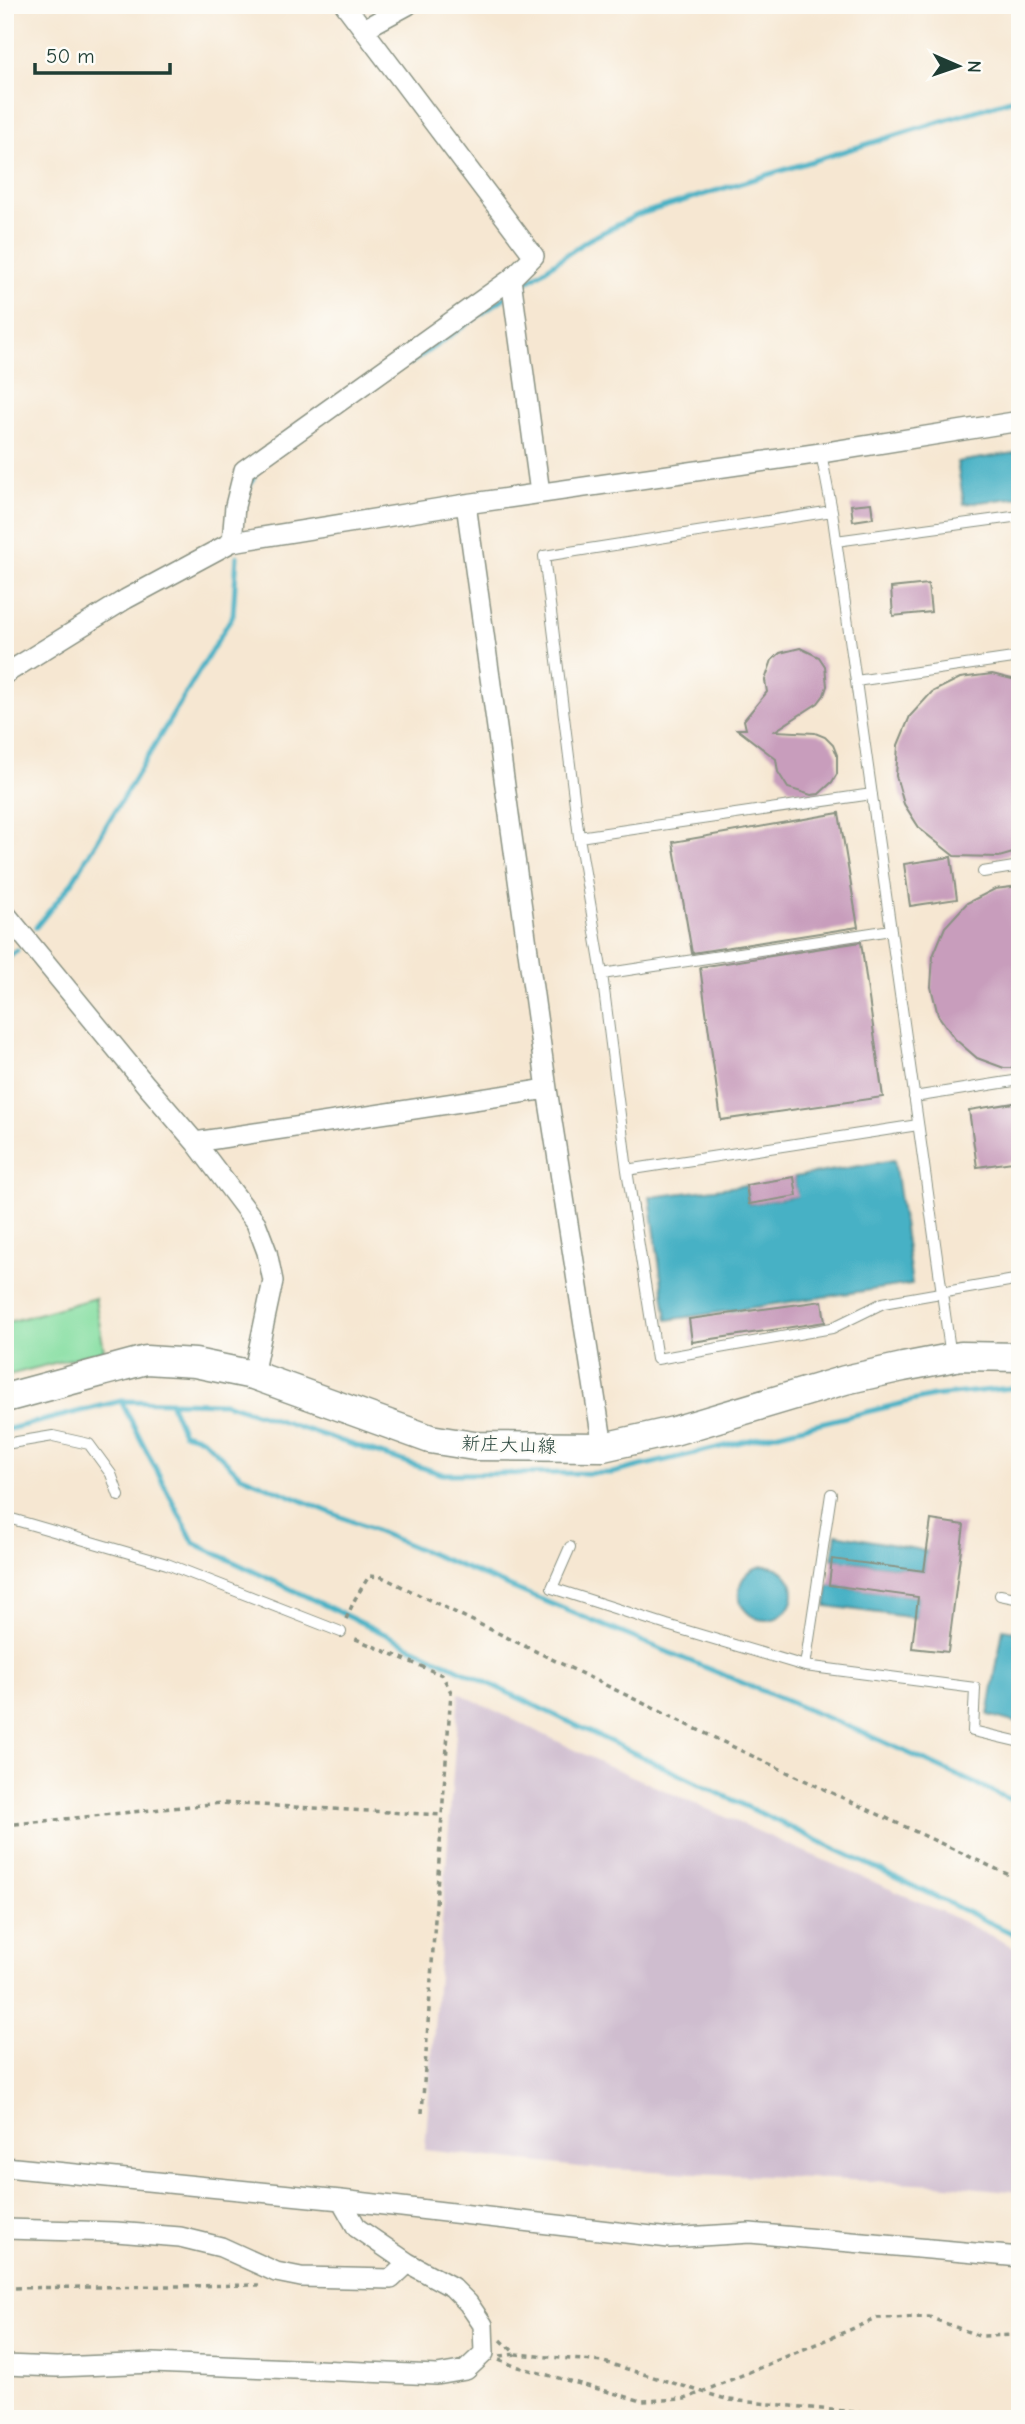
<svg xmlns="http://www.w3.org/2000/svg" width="1025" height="2424" viewBox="0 0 1025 2424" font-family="'Comic Neue','Klee One',sans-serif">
<rect width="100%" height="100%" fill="#fdfcf7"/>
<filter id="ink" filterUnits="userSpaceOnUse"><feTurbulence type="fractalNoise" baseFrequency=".0143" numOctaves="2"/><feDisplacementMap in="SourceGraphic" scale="14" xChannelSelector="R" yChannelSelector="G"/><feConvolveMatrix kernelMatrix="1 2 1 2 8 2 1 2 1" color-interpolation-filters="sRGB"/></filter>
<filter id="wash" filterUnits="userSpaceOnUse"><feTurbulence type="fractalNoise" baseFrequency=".00686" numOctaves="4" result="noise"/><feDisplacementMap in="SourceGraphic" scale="28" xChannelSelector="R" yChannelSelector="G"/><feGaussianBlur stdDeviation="1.57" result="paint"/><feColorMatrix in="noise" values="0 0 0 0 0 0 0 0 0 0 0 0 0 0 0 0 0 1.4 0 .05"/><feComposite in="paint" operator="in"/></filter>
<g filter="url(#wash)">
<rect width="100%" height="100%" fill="#f6e7d2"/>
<path fill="#cfbdcf" d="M459,1693L602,1763L947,1914L1020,1950V2192L937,2184L588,2168L425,2150Z"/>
<path fill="#86dea2" stroke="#528e6b" stroke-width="2" d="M95,1298L104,1350L5,1376V1323Z"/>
<path fill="#47b1c5" stroke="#33777c" stroke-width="2" d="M1020,452V497L964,504L957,462Z
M894,1160L912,1284L667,1320L650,1197L746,1185L749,1204L797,1196L794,1177Z
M836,1534L927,1551L924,1571L832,1559Z
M739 1593a27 27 0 1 1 54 0a27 27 0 1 1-54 0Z
M829,1585L918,1597L916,1618L826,1606Z
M1003,1629L1020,1632V1724L988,1715Z"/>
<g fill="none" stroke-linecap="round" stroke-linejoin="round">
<path stroke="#47b1c5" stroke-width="5" d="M518,288L588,240L637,215L1020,97
M409,364L507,296
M247,492L257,469
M36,927L71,884L233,615L237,556
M5,961L17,950
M121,1401L194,1543L1020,1937
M170,1402L183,1433L202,1438L240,1475L871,1736L1020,1804
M5,1430L121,1401L225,1403L442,1474L612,1473L933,1396L1020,1387"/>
</g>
<g id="blocks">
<path fill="#c89dbc" d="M871,503L873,518L853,521L851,505Z
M928,584L931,612L893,616L891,588Z
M800,648L819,657L825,666L827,686L824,695L818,703L775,731L815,733L825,737L833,745L837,755V774L832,782L819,794L811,795L788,788L778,772L776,759L737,729H746L744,720L767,692L765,680L772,660L780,653Z
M992,674L1020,681V851L999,857L954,856L920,829L904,804L896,776L898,745L910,716L932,692L960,678Z
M839,813L858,927L692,953L673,842Z
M951,857L957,899L910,906L904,864Z
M1020,886V1068H1004L977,1058L955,1039L938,1015L931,987L933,956L945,927L967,903L995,889Z
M861,942L883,1097L721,1120L700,967Z
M1020,1102V1161L977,1167L969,1110Z
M794,1177L797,1196L749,1204L746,1185Z
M822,1301L825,1322L692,1342L689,1319Z
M931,1520L964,1525L948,1652L912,1648L918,1597L829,1585L832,1559L924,1571Z"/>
</g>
</g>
<g filter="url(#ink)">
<use href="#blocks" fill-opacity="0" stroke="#8a9283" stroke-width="2"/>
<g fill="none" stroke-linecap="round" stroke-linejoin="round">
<defs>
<path id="lane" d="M821,453L832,511L951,1357
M836,541L1020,516
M856,681L1020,657
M579,837L544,556L832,511
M983,872L1020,866
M602,974L579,837L872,794
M914,1097L1020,1080
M918,1125L627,1170L657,1359L832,1328L883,1303L1020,1279
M627,1170L602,974L891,930
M5,1444L53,1436L89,1444L111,1474L119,1496
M831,1494L805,1666L975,1688L973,1731L1020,1742
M5,1517L167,1564L341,1632
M570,1547L552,1588L667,1625L805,1666
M1000,1595L1020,1599"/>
<path id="street" d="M345,5L534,256L511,279L540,493
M364,29L408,5
M466,504L547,1089L603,1447
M232,542L235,506L244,470L511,279
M5,674L126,599L232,542L466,504L821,453L1020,421
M5,913L146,1085L195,1142L256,1223L267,1252L273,1281L253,1375
M195,1142L547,1089
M5,2167L341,2200L669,2238L750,2233L1020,2257
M5,2229L116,2232L180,2237L221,2247L276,2272L301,2277L391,2279L408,2263
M5,2365L57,2367L153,2363L437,2375L466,2370L484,2353L483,2325L468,2303L452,2287L408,2263L357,2228L341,2200"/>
<path id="secondary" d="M5,1398L146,1360L195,1363L253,1375L430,1439L474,1446L603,1447L674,1431L845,1380L903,1367L961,1356L1020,1357"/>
</defs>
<use href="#lane" stroke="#8a9283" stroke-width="12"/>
<use href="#street" stroke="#8a9283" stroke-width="22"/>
<use href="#secondary" stroke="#8a9283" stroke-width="31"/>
<path stroke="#8a9283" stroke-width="3.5" stroke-dasharray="5 5" stroke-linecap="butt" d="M346,1619L355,1599L369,1576L382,1577L748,1754L1020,1880
M5,1825L221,1803L442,1815L451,1692L442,1675L351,1637
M422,2113L442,1815
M5,2288L259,2285
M501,2340L516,2354L604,2362L729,2400L926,2419
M500,2356L516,2354
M499,2360L515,2366L642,2401L685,2399L878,2318L929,2317L979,2336L1020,2335"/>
<use href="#lane" stroke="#fff" stroke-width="10"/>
<use href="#street" stroke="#fff" stroke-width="19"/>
<use href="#secondary" stroke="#fff" stroke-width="28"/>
</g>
</g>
<g text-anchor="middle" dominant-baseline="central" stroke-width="5" stroke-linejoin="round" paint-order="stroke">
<g font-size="19" fill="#1f3d34" stroke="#fdfcf7">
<text transform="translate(509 1445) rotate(2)">新庄大山線</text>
</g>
</g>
<rect width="1025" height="2424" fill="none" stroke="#fdfcf7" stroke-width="28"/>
<g transform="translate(958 66) rotate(92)" stroke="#fdfcf7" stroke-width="5" paint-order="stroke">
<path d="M0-5L12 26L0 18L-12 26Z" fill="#1f3d34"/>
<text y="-10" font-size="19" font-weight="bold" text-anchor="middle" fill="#1f3d34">N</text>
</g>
<path d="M35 63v10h135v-10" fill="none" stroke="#1f3d34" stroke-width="3.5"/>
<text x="46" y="63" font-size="21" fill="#1f3d34" stroke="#fdfcf7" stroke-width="5" paint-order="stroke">50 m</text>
</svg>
